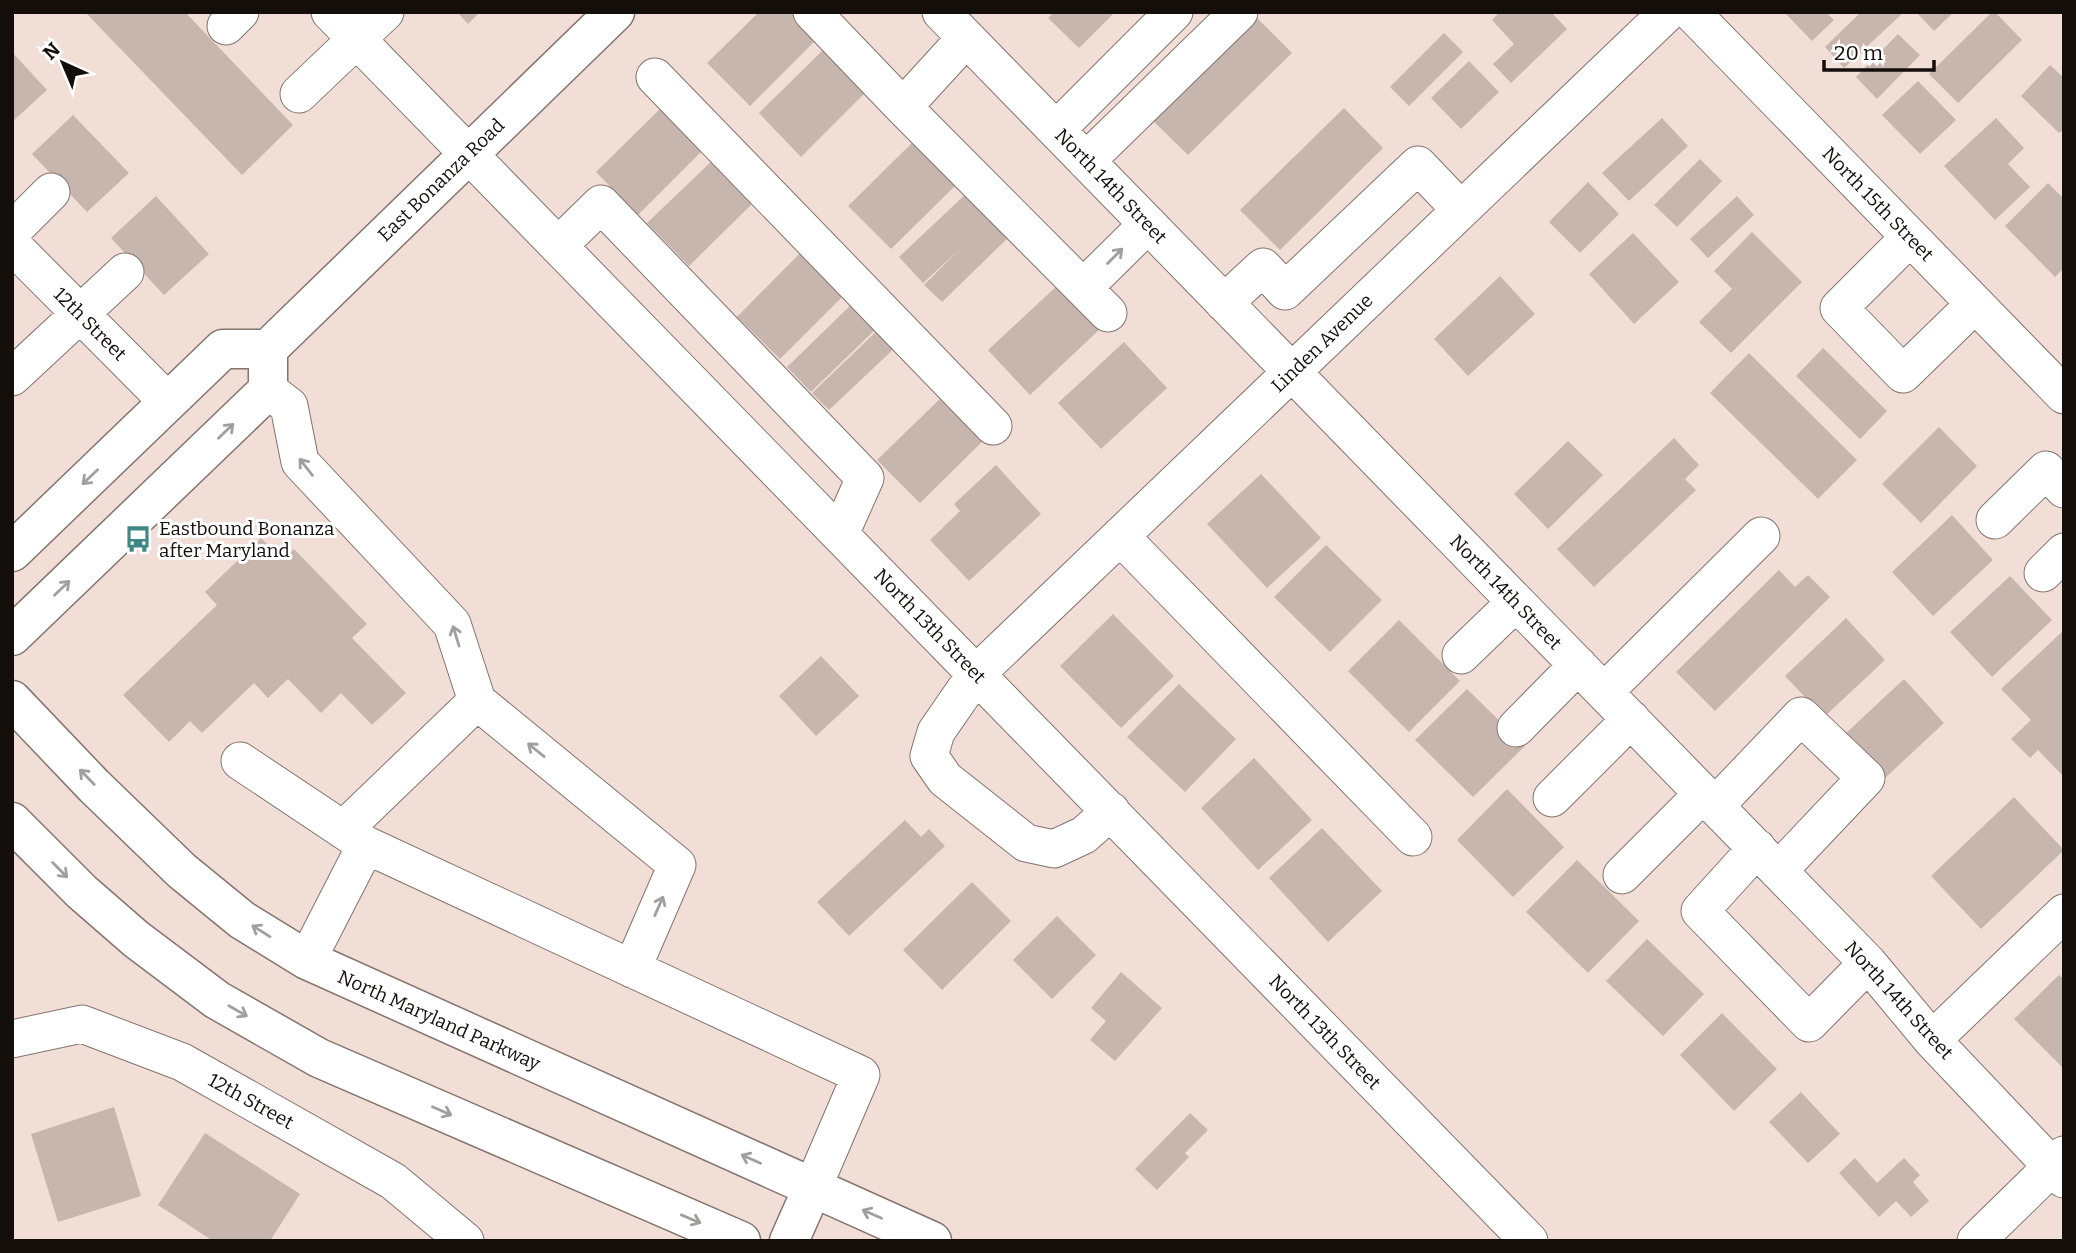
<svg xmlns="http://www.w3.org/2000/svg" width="2076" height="1253" viewBox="0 0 2076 1253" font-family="Bitter,serif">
<rect width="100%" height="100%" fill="#f1dfd7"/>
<path fill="#c7b6ae" d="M85,12H185L293,125L242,175Z
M457,12H480L468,24Z
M759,12H794L819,37L750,106L707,63Z
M1054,12H1115L1079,48L1048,18Z
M1251,12L1292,53L1188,155L1147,115Z
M1500,12H1551L1567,29L1511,83L1493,64L1514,44L1492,20Z
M1784,12H1826L1834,20L1812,41Z
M1861,12H1904L1844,68L1825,47Z
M1916,12H1954L1934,31Z
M1992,12H1995L2022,40L1958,103L1929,74Z
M1444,33L1463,52L1409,106L1390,87Z
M1898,34L1920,55L1877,99L1856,77Z
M827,46L869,89L801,157L759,113Z
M12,52L47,90L12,122Z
M1469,61L1499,92L1461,129L1431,98Z
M2050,65L2064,78V129L2059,133L2021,96Z
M1918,81L1956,120L1920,154L1882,115Z
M665,104L707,146L638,215L596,172Z
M1344,108L1383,148L1280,250L1240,210Z
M73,115L129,173L87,212L32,154Z
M1662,118L1688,146L1629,201L1602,173Z
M1996,118L2024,148L2008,164L2030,187L1995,220L1944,166Z
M916,139L959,182L891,249L848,206Z
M717,156L758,198L689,266L647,223Z
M1700,159L1722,181L1677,227L1654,205Z
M1588,182L1619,214L1580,253L1549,222Z
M2048,183L2064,199V268L2055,277L2005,226Z
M969,191L1011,235L942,302L924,285L959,250L923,283L899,257Z
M156,196L209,254L164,295L111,238Z
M1737,196L1754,215L1708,258L1690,239Z
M1752,232L1802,282L1731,353L1699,322L1732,289L1714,271Z
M1633,233L1679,282L1634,324L1589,274Z
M806,247L849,290L780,359L737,317Z
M1500,276L1535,314L1468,376L1434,339Z
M1059,284L1101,328L1030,395L988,350Z
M857,299L881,324L811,392L787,367Z
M882,326L899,344L829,410L812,393Z
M1124,342L1167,388L1101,449L1058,403Z
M1823,348L1887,411L1860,439L1796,376Z
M1749,353L1857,460L1818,499L1710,393Z
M946,393L988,436L920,503L877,460Z
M1939,427L1977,466L1921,523L1882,484Z
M1674,438L1699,465L1685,479L1696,490L1594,587L1557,549Z
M1568,441L1603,475L1548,529L1514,494Z
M996,465L1041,514L969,581L930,540L960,511L954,504Z
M1261,474L1321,538L1267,588L1207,524Z
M1952,515L1993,560L1933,616L1892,572Z
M261,538L283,560L294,549L367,624L352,638L406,693L372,725L341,693L321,713L288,679L268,698L254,683L202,733L190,721L169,742L123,695L217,605L205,592Z
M1326,545L1382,600L1330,652L1274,597Z
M1779,570L1795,587L1808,575L1830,597L1715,711L1676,672Z
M2010,576L2052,620L1992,677L1950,632Z
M1113,614L1174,676L1121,728L1060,666Z
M1846,618L1885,660L1824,717L1785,676Z
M1399,620L1460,681L1409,732L1348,671Z
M2064,630V702L2061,704L2064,706V777L2038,750L2030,758L2011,739L2031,720L2001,689Z
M821,656L859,696L816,736L779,696Z
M1904,679L1944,723L1884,779L1844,735Z
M1179,684L1236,739L1185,792L1127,737Z
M1467,689L1525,746L1473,797L1415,740Z
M1254,758L1312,820L1258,870L1201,808Z
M1507,789L1564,847L1513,897L1457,840Z
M2014,797L2064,850L1981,929L1931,876Z
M905,820L921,837L929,829L945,846L849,936L817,902Z
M1322,828L1382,891L1328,942L1269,878Z
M1577,860L1639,921L1588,973L1526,912Z
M972,882L1011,921L942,990L903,950Z
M1057,916L1096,955L1052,999L1013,960Z
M1647,939L1704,994L1663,1036L1606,981Z
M1121,972L1162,1008L1115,1061L1090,1040L1106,1021L1091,1008Z
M2059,975L2064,979V1069L2014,1019Z
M1722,1013L1777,1069L1734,1111L1680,1055Z
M1801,1092L1840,1134L1808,1163L1769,1122Z
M114,1107L141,1196L58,1222L31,1134Z
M1190,1113L1208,1130L1185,1153L1189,1157L1157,1190L1135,1169Z
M205,1133L300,1194L270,1241H213L158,1205Z
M1855,1158L1877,1183L1904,1158L1920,1175L1913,1182L1929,1201L1911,1217L1896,1201L1879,1217L1839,1173Z"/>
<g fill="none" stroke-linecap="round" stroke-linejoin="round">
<defs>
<path id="minor" d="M330,12L1529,1241
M812,12L903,107L966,38
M941,12L1868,963L1932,1040L2064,1179
M1691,12L2064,395
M226,26L240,12
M655,77L993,426
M299,94L385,12
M903,107L1108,313
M1056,130L1174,12
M1086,161L1239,12
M12,231L51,192
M1910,237L1839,308L1903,374L1975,304
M12,245L168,402
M558,246L601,204L865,478L840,534
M1083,288L1148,224
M1224,303L1263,267L1285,291L1418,165L1461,210
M12,377L125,272
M268,390L289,406L300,462L452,624L477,701L677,865L632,969
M1995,520L2046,470L2064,489
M1120,536L1413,837
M2043,573L2064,552
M1461,655L1516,602
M1604,692L1761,536
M1516,728L1578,665
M240,761L366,845L307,960
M1552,798L1631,719
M1715,806L1801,716L1866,778L1778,871
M1111,811L1084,835L1054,849L1026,843L945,779L929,756L936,732L976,674L1668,12
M343,830L477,701
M366,845L861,1075L813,1187
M1757,848L1700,911L1809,1023L1868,963
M1622,875L1703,794
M12,1039L82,1024L182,1062L393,1181L465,1241
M1932,1040L2064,913
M1976,1241L2064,1155"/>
<path id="major" d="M12,552L223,349H268L615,12
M12,636L268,390V349
M12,700L94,786L182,871L242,920L307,960L932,1241
M12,822L82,892L136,939L217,1000L319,1058L741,1241
M789,1241L813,1187"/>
</defs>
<use href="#minor" stroke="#84746d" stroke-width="39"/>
<use href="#major" stroke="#84746d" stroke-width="41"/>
<use href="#minor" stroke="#fff" stroke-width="37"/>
<use href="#major" stroke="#fff" stroke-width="38"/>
</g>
<defs><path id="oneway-shaft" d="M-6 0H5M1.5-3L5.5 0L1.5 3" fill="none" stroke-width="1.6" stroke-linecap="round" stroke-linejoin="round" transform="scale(1.75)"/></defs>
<g stroke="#a19f9d">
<use href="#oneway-shaft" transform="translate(1115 256) rotate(-45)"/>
<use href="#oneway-shaft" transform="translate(226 431) rotate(-44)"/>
<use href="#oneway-shaft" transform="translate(306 467) rotate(-128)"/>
<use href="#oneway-shaft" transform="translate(90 477) rotate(136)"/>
<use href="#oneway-shaft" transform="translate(62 588) rotate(-44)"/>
<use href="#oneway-shaft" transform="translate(456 636) rotate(-107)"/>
<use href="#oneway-shaft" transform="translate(536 750) rotate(-141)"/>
<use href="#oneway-shaft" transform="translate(87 777) rotate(-134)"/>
<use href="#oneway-shaft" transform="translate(60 870) rotate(45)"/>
<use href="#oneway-shaft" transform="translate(659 906) rotate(-66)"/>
<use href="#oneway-shaft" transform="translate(261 931) rotate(-148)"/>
<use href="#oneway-shaft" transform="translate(238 1011) rotate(30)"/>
<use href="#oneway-shaft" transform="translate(442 1111) rotate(24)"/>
<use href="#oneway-shaft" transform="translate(751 1159) rotate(-156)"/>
<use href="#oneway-shaft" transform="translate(872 1214) rotate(-156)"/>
<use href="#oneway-shaft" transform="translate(691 1219) rotate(23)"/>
</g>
<defs>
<symbol id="bus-bare" viewBox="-9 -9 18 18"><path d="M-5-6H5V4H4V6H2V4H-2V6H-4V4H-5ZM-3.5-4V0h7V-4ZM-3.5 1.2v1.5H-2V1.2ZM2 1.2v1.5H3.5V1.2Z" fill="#408885" stroke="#fff" stroke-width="2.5" paint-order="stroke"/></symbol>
</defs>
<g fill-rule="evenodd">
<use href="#bus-bare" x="119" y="520" width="38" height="38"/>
</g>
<g text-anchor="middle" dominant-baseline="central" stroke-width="6" stroke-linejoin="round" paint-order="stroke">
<g font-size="19" fill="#140e0b" stroke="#fff">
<text transform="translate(441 180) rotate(-44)">East Bonanza Road</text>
<text transform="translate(1111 186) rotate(46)">North 14th Street</text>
<text transform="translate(1878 204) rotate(46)">North 15th Street</text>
<text transform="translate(90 324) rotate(45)">12th Street</text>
<text transform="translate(1322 343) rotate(-44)">Linden Avenue</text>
<text transform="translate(1506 592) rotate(46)">North 14th Street</text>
<text transform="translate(930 626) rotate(46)">North 13th Street</text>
<text transform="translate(1899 1000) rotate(48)">North 14th Street</text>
<text transform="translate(439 1020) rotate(24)">North Maryland Parkway</text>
<text transform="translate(1325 1032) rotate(46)">North 13th Street</text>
<text transform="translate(251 1101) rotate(29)">12th Street</text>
</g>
<g font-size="19" fill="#140e0b" stroke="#fff" text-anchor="start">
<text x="159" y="528">Eastbound Bonanza<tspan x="159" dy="22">after Maryland</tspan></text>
</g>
</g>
<rect width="2076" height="1253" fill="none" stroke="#140e0b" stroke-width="28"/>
<g transform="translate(63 63) rotate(316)" stroke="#ffffff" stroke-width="5" paint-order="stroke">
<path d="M0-5L12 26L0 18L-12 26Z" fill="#140e0b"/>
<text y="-10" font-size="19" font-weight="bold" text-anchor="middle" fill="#140e0b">N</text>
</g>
<path d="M1824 60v10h110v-10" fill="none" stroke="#140e0b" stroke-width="3.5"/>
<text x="1834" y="60" font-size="21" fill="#140e0b" stroke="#ffffff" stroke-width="5" paint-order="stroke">20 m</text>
</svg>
